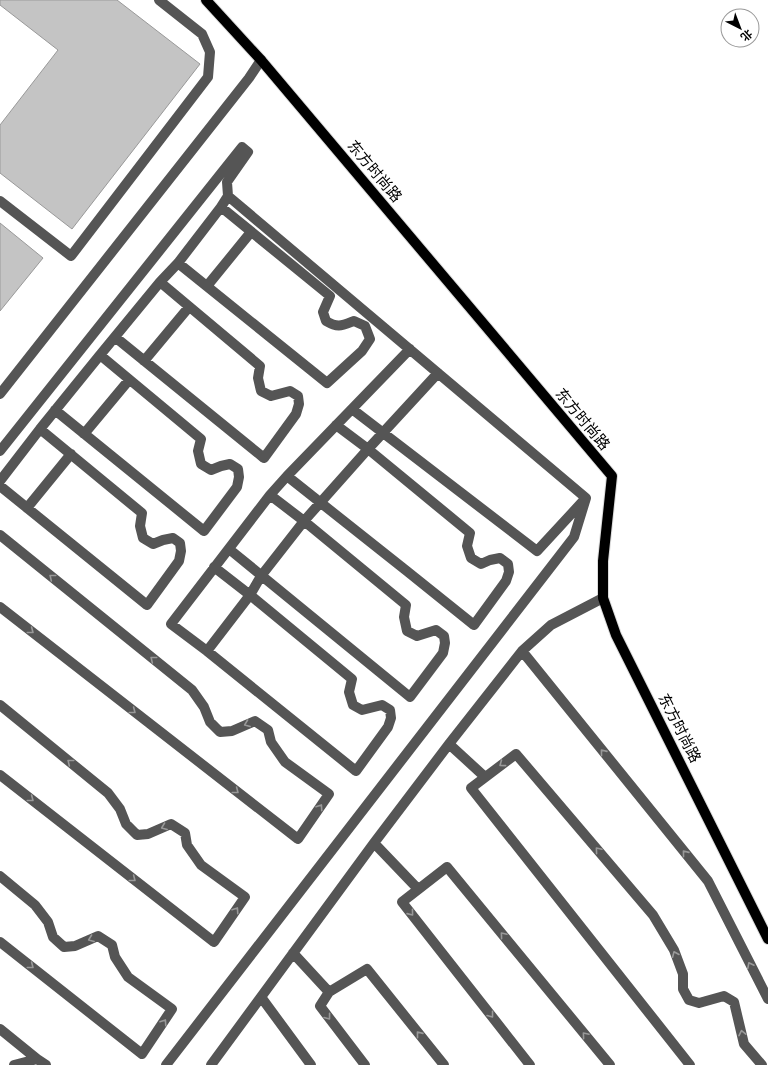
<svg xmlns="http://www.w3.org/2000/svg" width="768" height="1065" viewBox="0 0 768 1065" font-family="'PT Sans Narrow','Noto Sans SC',sans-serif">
<rect width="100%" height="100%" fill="#fff"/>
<path fill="#c4c4c4" stroke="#999" d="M0,0H117L200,64L72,229L0,173V125L58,50L0,5Z
M0,223L43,258L0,311Z"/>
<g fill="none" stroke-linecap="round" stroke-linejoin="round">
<defs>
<path id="major" d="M206,0L261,60L612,476L603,561V598L616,635L768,939"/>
</defs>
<use href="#major" stroke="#dbdbdb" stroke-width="12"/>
<path stroke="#555" stroke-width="10" d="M0,201L71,256L208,77L210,52L202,34L159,0
M160,282L178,263L221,207L330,296L323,312L326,321C338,328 341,326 354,321L365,326L370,339L362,351L327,383L178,263
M207,286L251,232
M100,355L160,282L260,366L258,378L261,391L271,396L290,391L298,396L299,404L296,414L264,458L115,337
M144,361L189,307
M0,394L249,78L261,60
M352,409L537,551L585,499
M336,425L368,449L438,373
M40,429L100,355L201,439L198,451L201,464L211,470L221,466L230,464L238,469L239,477L237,487L204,531L55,410
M84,434L129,380
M0,451L242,147L248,152L227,182L228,196
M0,481L40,429L142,513L140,526L143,538L153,544L163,540L173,538L180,543L181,551L179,561L147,605L0,486
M270,495L304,521L368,449L470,533L467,546L471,558L481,564L490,560L500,558L508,564L509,572L506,581L474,625C412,575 349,525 287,476
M27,508L71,454
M0,535L192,690L204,707L210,722L220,732L232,731L255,721L268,730L271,742L285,762L329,794L298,839L0,607
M214,567L250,595L261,576L304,521L406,605L404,617L407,631L417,636L436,630L444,636L445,643L443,653L410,697L229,549
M207,651L250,595L352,679L349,692L353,705L362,710L382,705L390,710L391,718L388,727L356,771L207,651L171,624L270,495L287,476L410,349
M522,651L708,881L768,999
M0,705L108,793L120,809L126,824L137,835L148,834L171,824L185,833L187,845L201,865L245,897L214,942L0,775
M449,744L485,777
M374,843L418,889
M0,876L35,905L48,922L53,937L64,947L75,946L98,936L112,945L115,957L128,977L172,1009L142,1054L0,942
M293,953L329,992
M261,997L311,1065
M0,1029L37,1059
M14,1065L37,1059L46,1065
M166,1065L574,537L586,498L228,196L221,207
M211,1065L374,843L449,744L522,651L551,625L603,598
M365,1065L320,1006L329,992L367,969L444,1065
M530,1065L402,902L447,867L610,1065
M690,1065L471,788L516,754L653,915L674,950L683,974V989L689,1000L699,1003L724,996L734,1002L744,1044L762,1065"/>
<use href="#major" stroke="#000" stroke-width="10"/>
</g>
<defs><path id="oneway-chevron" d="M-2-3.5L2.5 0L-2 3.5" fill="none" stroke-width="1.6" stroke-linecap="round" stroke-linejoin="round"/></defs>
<g stroke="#999">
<use href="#oneway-chevron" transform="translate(52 577) rotate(-141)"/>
<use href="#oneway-chevron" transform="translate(31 631) rotate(38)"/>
<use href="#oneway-chevron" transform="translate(153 659) rotate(-141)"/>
<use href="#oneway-chevron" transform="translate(133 711) rotate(38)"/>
<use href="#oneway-chevron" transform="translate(247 724) rotate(159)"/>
<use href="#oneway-chevron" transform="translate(603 752) rotate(-129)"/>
<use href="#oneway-chevron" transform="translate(70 762) rotate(-141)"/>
<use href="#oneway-chevron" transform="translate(502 764) rotate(143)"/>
<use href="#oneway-chevron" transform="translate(236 791) rotate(38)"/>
<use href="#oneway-chevron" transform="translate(31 799) rotate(38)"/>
<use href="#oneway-chevron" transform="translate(320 807) rotate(-56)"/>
<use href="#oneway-chevron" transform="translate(164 827) rotate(159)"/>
<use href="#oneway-chevron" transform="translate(598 850) rotate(-130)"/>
<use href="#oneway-chevron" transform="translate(685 853) rotate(-129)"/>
<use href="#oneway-chevron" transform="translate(133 879) rotate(38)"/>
<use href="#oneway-chevron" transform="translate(236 910) rotate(-56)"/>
<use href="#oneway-chevron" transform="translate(411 913) rotate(51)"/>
<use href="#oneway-chevron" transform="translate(503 935) rotate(-130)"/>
<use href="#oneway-chevron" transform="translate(91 939) rotate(159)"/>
<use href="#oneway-chevron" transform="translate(675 954) rotate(-113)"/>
<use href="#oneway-chevron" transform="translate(750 965) rotate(-117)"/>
<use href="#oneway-chevron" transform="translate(31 966) rotate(38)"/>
<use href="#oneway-chevron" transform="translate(491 1015) rotate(52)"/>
<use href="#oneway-chevron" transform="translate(328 1017) rotate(53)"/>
<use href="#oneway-chevron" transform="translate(164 1022) rotate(-56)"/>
<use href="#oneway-chevron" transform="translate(742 1033) rotate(-102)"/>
<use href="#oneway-chevron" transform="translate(419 1034) rotate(-129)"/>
<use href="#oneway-chevron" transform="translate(585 1035) rotate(-130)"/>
</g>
<g text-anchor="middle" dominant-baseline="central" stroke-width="4" stroke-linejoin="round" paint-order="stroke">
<g font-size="15" fill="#000" stroke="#fff">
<text transform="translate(375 171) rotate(50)">东方时尚路</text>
<text transform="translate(583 419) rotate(50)">东方时尚路</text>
<text transform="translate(680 728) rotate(63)">东方时尚路</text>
</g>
</g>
<g transform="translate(740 28) rotate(138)"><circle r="19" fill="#ffffff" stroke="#999999"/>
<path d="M0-3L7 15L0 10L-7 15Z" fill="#000000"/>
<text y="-6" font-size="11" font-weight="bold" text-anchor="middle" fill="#000000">北</text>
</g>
</svg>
